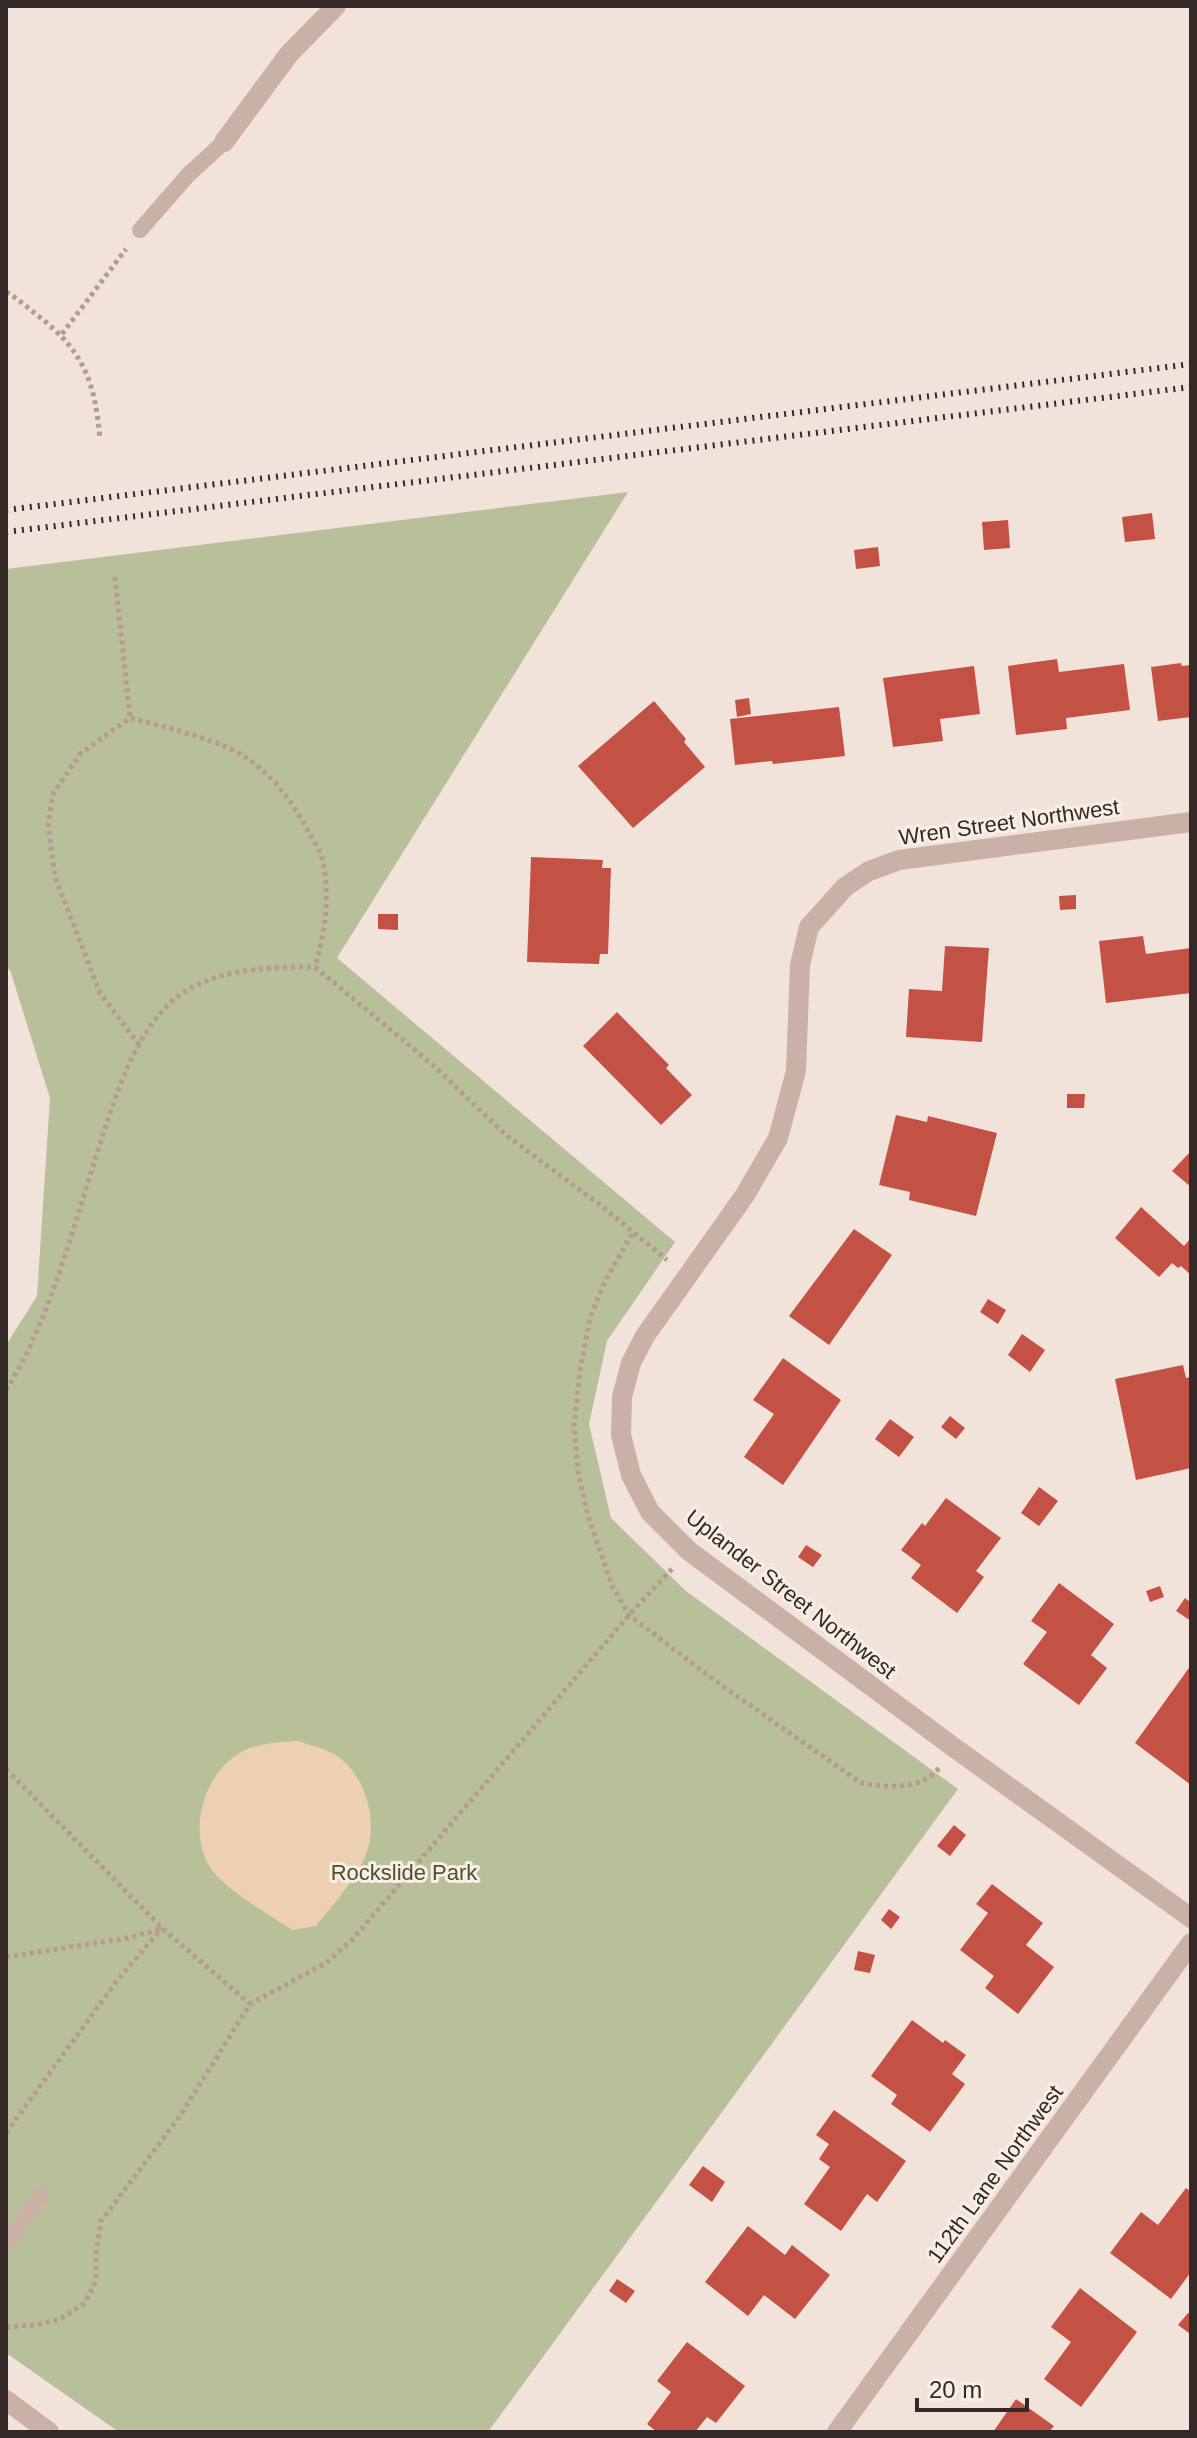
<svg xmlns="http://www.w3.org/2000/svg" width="1197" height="2438" viewBox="0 0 1197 2438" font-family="Helvetica,sans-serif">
<rect width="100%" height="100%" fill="#f1e3da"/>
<path fill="#b8c09a" d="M628,492L337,958L675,1242L607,1341L589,1424L611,1518L686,1591L958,1789L488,2432H119L6,2353V1345L37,1296L50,1098L10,970L6,967V569Z"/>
<path fill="#edd0b0" d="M298,1741C309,1745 323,1748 334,1754C367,1774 380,1825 364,1859C352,1884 333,1905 316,1926L292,1930C270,1915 233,1894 216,1875C184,1839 202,1772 243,1751C260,1743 280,1742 298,1741Z"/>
<path fill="#c45244" d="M1152,513L1155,539L1125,542L1122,517Z
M1008,520L1010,548L984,550L982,522Z
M878,547L880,566L856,569L854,550Z
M1057,659L1059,672L1124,664L1130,710L1066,718L1067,729L1016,735L1008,666Z
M1181,663L1182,666L1191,665V717L1158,721L1151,667Z
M974,666L980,714L940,719L943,741L893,747L883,678Z
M749,698L751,714L737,717L735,700Z
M654,701L686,739L684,742L705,767L633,828L578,766Z
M839,707L845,756L773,764L772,761L735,765L730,719Z
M531,857L603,860L602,868H611L608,954H600L599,964L527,962Z
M1076,895V909L1060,910L1059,896Z
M378,914H398V930L378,929Z
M1143,936L1146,954L1191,948V993L1106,1003L1099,941Z
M945,946L989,948L982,1042L906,1037L909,989L942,991Z
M617,1012L669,1065L666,1068L692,1095L661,1125L583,1046Z
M1067,1094H1085L1084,1108H1067Z
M896,1115L927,1122L928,1116L997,1133L976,1216L909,1200L910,1192L879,1185Z
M1191,1151V1187L1172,1171Z
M1141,1207L1184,1246L1191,1238V1275L1181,1266L1178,1268L1172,1263L1159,1277L1115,1238Z
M854,1229L892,1255L829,1345L789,1316Z
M988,1299L1006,1310L998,1324L980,1312Z
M1022,1334L1045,1350L1030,1372L1008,1355Z
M783,1358L841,1400L783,1485L744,1457L774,1414L753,1400Z
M1183,1365L1186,1378L1191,1377V1468L1136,1480L1115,1379Z
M950,1416L965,1428L956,1439L941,1427Z
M890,1419L914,1437L899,1457L875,1439Z
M1039,1487L1058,1501L1039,1526L1021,1513Z
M946,1498L1001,1538L976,1571L984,1577L957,1613L911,1578L921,1565L901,1550L922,1523L925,1526Z
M806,1545L822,1555L813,1567L798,1557Z
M1059,1583L1114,1624L1091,1655L1107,1668L1079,1705L1023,1664L1047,1632L1031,1621Z
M1160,1586L1164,1597L1150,1602L1146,1591Z
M1185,1598L1191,1603V1621L1176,1611Z
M1191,1665V1785L1135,1743Z
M954,1825L966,1835L950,1856L937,1846Z
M992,1884L1043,1923L1026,1945L1054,1967L1018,2014L985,1988L994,1976L960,1950L988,1913L976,1904Z
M889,1909L900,1917L891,1929L881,1920Z
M858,1951L875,1955L870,1973L854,1970Z
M912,2020L943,2043L945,2040L966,2055L952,2074L965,2084L930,2132L891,2104L897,2095L871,2076Z
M834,2110L906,2161L877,2202L867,2194L841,2231L804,2204L830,2167L819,2159L829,2144L816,2135Z
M703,2166L725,2182L712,2202L689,2185Z
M1186,2188L1191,2192V2272L1171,2299L1110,2253L1141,2212L1158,2225Z
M748,2226L785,2255L792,2245L830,2275L795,2319L764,2295L748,2316L705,2282Z
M617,2279L635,2291L626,2303L609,2291Z
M1080,2288L1137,2332L1081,2407L1044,2379L1071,2342L1051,2327Z
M1188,2313L1191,2315L1189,2333L1178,2325Z
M687,2342L745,2386L716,2423L707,2417L695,2432H657L647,2424L671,2392L657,2381Z
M1016,2399L1054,2426L1049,2432H993Z"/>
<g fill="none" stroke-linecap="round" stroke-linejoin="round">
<path stroke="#b59b90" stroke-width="5" stroke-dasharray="4 4" stroke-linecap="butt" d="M6,292C17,298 27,307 37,315C84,351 95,382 100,439
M62,334L126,249
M115,577L130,718
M139,1045L100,993L55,877L48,824L53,794L80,754L130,718C162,726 194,734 224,746C265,763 291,798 311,836C315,843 320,851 322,858C331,895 325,931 315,967
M632,1234L605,1281L590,1318L580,1370L574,1425L578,1472L588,1516L613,1588L629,1615L717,1682L861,1783C888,1787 920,1791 939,1768
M6,1390C52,1318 74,1222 101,1141C116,1095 132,1042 167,1006C204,968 267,967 315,967L433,1065L506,1135L604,1208L667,1260
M6,1769L162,1928L250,2004
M6,1957L128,1938L161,1929
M6,2133L116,1982L162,1928
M6,2327L35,2325L60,2319L84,2304L96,2281V2253L101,2221L180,2116L250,2004L326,1963L352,1940L629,1615L672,1569"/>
<path stroke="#c9b1a6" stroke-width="16" d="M140,230L188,175L224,142
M6,2244L42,2194"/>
<path stroke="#c9b1a6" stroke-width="20" d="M224,142L289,54L336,6
M1191,822L899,860L869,871L845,887L809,927L800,965L796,1071L778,1138L745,1195L645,1336L631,1363L622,1397L621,1435L631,1475L650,1512L689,1551L956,1749L1191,1918
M6,2400L49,2432
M837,2432L1191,1943"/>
<path stroke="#352927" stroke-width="6" stroke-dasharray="2 6" stroke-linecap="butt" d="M6,510L1191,364
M6,532L1191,387"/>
</g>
<g text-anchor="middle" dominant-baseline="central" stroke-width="6" stroke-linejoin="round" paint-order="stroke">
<g font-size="22" fill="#352927" stroke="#f9eee6">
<text transform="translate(1009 822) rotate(-8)">Wren Street Northwest</text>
<text transform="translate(791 1594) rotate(38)">Uplander Street Northwest</text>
<text transform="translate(995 2174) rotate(-54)">112th Lane Northwest</text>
</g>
<g font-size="22" fill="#4a532b" stroke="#f9eee6">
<text x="404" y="1872">Rockslide Park</text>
</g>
</g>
<rect width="1197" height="2438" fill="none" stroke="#352927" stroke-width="16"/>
<path d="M917 2398v12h110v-12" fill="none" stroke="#352927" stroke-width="4"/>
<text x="929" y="2398" font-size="24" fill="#352927" stroke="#f9eee6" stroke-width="6" paint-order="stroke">20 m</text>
</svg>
